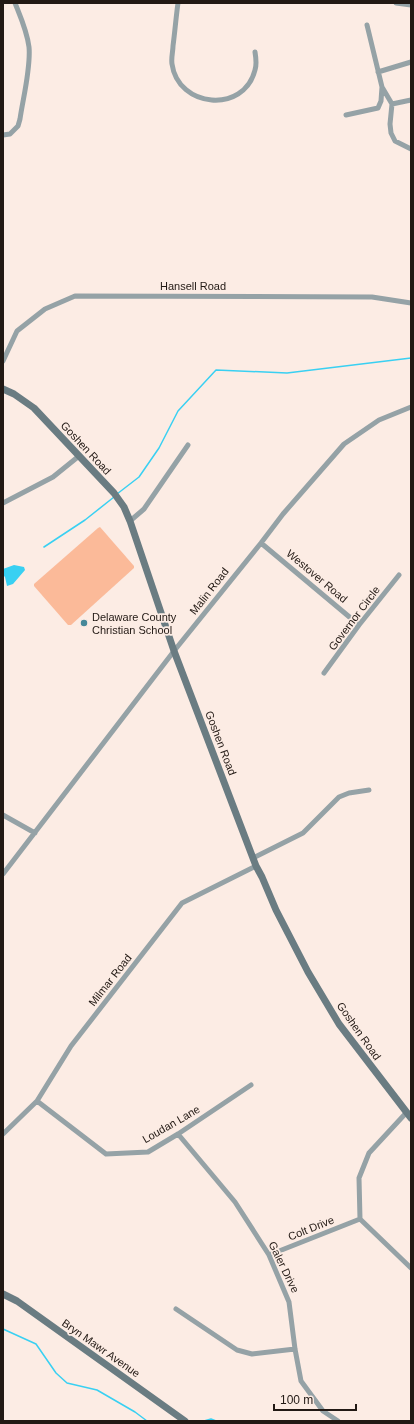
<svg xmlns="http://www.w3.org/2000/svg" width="414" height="1424" viewBox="0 0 414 1424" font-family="Helvetica,sans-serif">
<rect width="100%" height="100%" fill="#fcece4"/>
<path fill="#fbba99" d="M100,527L134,566V568L71,625H68L34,586V584L98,528Z"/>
<path fill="#39d0f2" d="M14,565L24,567L25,570L13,584L7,586L5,577L3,575V569Z"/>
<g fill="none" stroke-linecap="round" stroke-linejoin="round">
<path stroke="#39d0f2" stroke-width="1.5" d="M117,494L139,477L159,448L178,411L216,370L287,373L411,358
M44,547L85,520L114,497
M3,1329L36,1344L56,1373L67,1383L97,1390L135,1412L147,1421
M204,1421L211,1419L216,1421"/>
<path stroke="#95a2a6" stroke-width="5" d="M178,3C176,17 175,31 173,46C173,51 171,58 172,64C178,108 244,114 255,70C257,64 256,58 255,52
M396,3L411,5
M367,25L382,87L392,104L390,124L391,133L395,141L411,149
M378,72L411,62
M392,104L411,100
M346,115L378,108L381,101L382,87
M3,135L10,134L18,126L20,119C23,98 31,68 29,47C27,31 21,18 15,3
M3,361L17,331L45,309L75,296L372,297L411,303
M3,503L53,477L79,456
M130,521L144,509L188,445
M261,543L359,625
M324,673L359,625L399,575
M3,815L35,833
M253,858L303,833L339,797L349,793L369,790
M3,874L174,651L261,543L283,514L344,444L379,420L411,407
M37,1101L106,1154L148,1152L178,1134L251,1085
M406,1113L369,1153L359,1178L360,1219L411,1268
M3,1134L37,1101L71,1046L182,903L256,866
M178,1134L235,1202L269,1255L289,1302L295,1349L301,1381L323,1411L338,1421
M269,1255L360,1219
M176,1309L237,1350L252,1354L295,1349"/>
<path stroke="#6a7c82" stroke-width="7" d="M3,389L14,394L34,408L114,493L124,507L130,521L174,651L256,866L262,877L276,910L308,972L339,1024L411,1118
M3,1294L17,1301L185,1421"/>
</g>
<circle fill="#468899" stroke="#fcece4" stroke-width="1.5" cx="84" cy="623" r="4"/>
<g text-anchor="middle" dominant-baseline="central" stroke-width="3.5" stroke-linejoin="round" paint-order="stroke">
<g font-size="11" fill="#221914" stroke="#fcece4">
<text x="193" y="286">Hansell Road</text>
<text transform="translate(86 448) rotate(47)">Goshen Road</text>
<text transform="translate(317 576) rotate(40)">Westover Road</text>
<text transform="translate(209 591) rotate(-52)">Malin Road</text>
<text transform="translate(354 618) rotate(-53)">Governor Circle</text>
<text transform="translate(221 743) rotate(69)">Goshen Road</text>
<text transform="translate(110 980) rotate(-52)">Milmar Road</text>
<text transform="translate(359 1031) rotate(55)">Goshen Road</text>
<text transform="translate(171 1124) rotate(-30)">Loudan Lane</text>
<text transform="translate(311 1228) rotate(-22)">Colt Drive</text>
<text transform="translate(284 1267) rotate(64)">Galer Drive</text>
<text transform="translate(101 1348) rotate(35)">Bryn Mawr Avenue</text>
</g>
<g font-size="11" fill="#221914" stroke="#fcece4" text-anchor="start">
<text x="92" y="617">Delaware County<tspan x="92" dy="13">Christian School</tspan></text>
</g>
</g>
<rect width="414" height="1424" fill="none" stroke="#221914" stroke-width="8"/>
<path d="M274 1404v6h82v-6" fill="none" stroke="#221914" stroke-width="2"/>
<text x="280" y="1404" font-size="12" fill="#221914" stroke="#fcece4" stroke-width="3" paint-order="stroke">100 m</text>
</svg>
